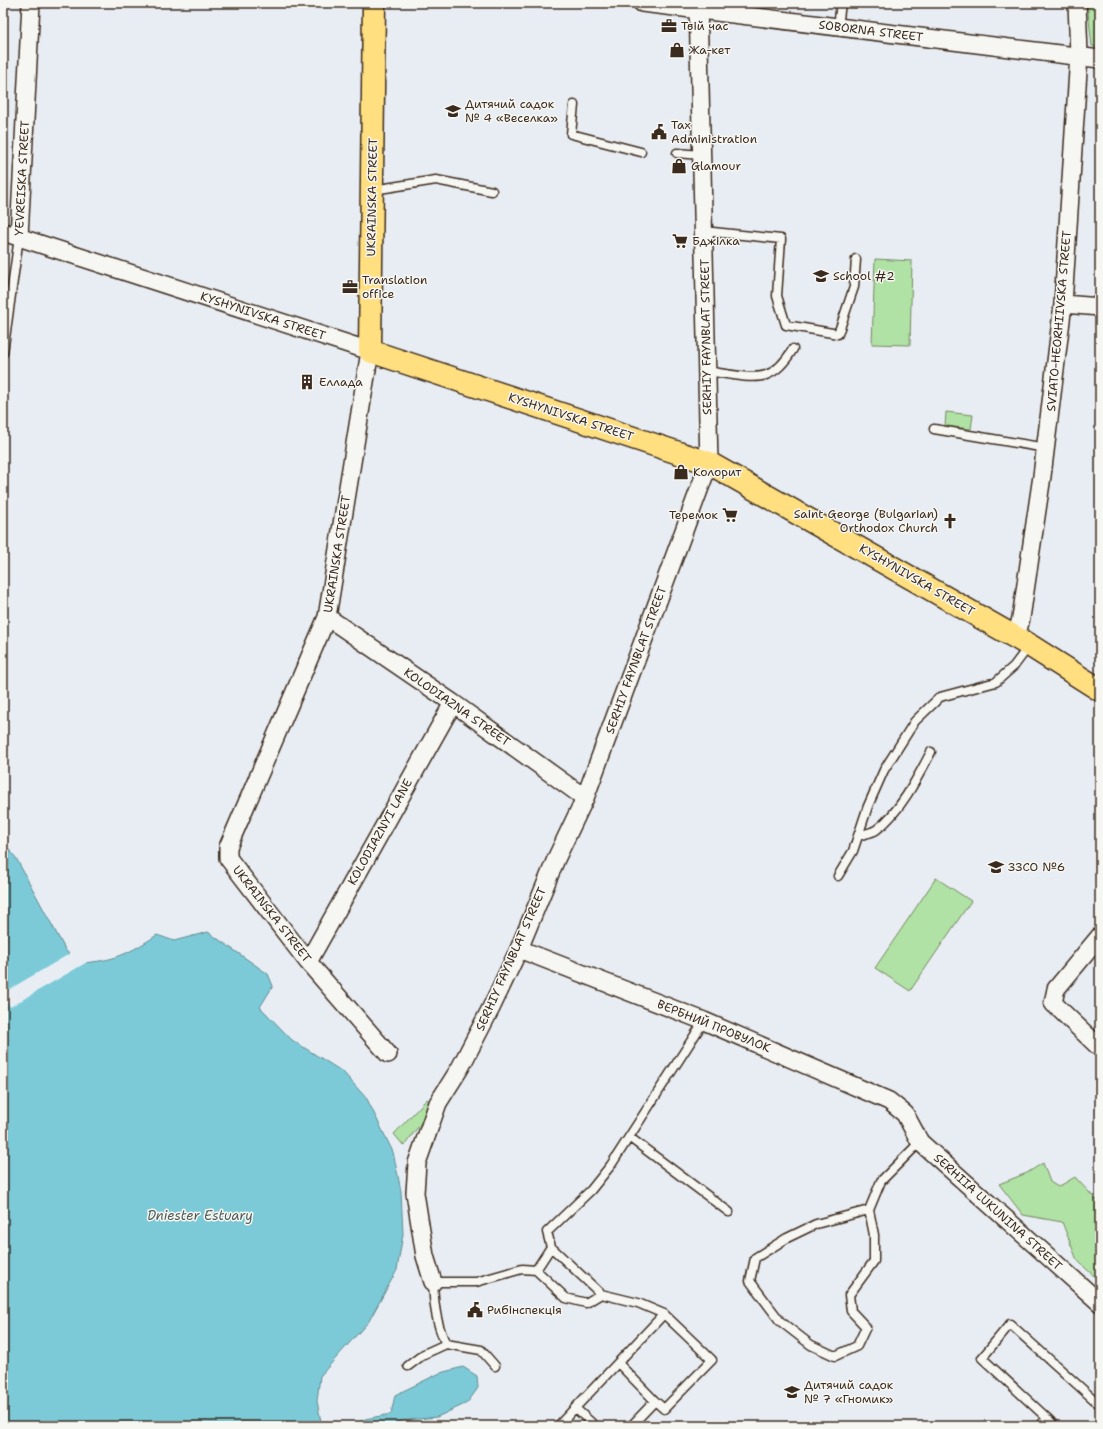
<svg xmlns="http://www.w3.org/2000/svg" width="1103" height="1429" viewBox="0 0 1103 1429" font-family="'Shantell Sans',sans-serif">
<rect width="100%" height="100%" fill="#e8edf3"/>
<filter id="ink" filterUnits="userSpaceOnUse"><feTurbulence type="fractalNoise" baseFrequency=".025" numOctaves="2"/><feDisplacementMap in="SourceGraphic" scale="8" xChannelSelector="R" yChannelSelector="G"/><feConvolveMatrix kernelMatrix="1 2 1 2 8 2 1 2 1" color-interpolation-filters="sRGB"/></filter>
<g filter="url(#ink)">
<path fill="#afe2a4" stroke="#758661" d="M1087,3H1100V48L1092,46Z
M875,259L912,261L910,345L872,344Z
M946,412L973,415L971,429L945,426Z
M936,878L971,901L910,991L875,968Z
M427,1099L433,1107L404,1146L394,1134Z
M1043,1163L1050,1182L1058,1187L1075,1177L1100,1204L1099,1281L1077,1260L1062,1222L1023,1215L999,1184L1027,1173Z"/>
<path fill="#7bcad8" stroke="#618a8e" d="M3,842L16,858L66,951L80,963C115,961 128,954 157,935L174,941L208,932L268,974L273,986L260,1007L292,1040L343,1072L367,1099L393,1152L401,1191L403,1234L397,1270L369,1321L320,1376L317,1401L321,1422L331,1426H3Z
M463,1367L477,1376L478,1388L467,1403L437,1417L399,1421L395,1426H354L365,1419L391,1414L395,1395L440,1373Z"/>
<path fill="#e8edf3" d="M71,953L81,961H89L10,1007L3,993Z"/>
<g fill="none" stroke-linecap="round" stroke-linejoin="round">
<defs>
<path id="lane" d="M838,27L841,3
M574,105L571,134L641,152
M677,153L701,155
M373,190L436,180L492,191
M703,231L781,239L777,296L786,325L838,334L854,287L856,259
M3,353L19,237
M706,371C722,373 752,380 766,375C778,371 787,359 793,349
M934,429L1046,448
M858,836C864,834 871,833 876,830C899,814 918,777 931,752
M838,876L853,851L868,806L884,770L915,721L940,697L996,682L1014,666L1029,646
M629,1137L729,1212
M869,1210L816,1224L787,1238L755,1258L750,1281L780,1321L811,1345L835,1356L857,1346L866,1327L851,1311L849,1295L874,1261V1235L869,1210L881,1181L920,1142
M536,1270L551,1247
M618,1363L655,1401
M408,1366L424,1354L446,1344
M495,1366L481,1350L446,1344C436,1324 434,1304 433,1282H476L522,1269L536,1270L566,1298L586,1303L601,1294
M575,1408L664,1314
M1047,1418L982,1358L1010,1324L1100,1405
M558,1426L575,1408L595,1426
M631,1426L655,1401L664,1409L712,1360L664,1314L638,1303L601,1294L551,1247L547,1232L591,1190L611,1165L704,1021
M1040,1426L1047,1418L1055,1426"/>
<path id="street" d="M642,3L1100,59
M3,232L370,351L327,617L228,847V858L308,962L388,1054
M19,237L31,3
M1063,304L1100,307
M327,617L453,703L585,798
M1016,638L1021,618L1042,476L1063,304L1079,55L1077,3
M1100,936L1056,989L1053,1003L1100,1048
M519,949L704,1021L889,1101L905,1114L920,1142L1100,1303
M308,962L453,703
M433,1282L425,1256L415,1193L417,1163L438,1103L460,1068L491,1008L519,949L556,859L585,798L709,463L698,3"/>
<path id="primary" d="M374,3L370,351L709,463L1029,645L1100,690"/>
</defs>
<use href="#lane" stroke="#3b2a1e" stroke-width="11"/>
<use href="#street" stroke="#3b2a1e" stroke-width="20"/>
<use href="#primary" stroke="#3b2a1e" stroke-width="25"/>
<use href="#lane" stroke="#f6f6f2" stroke-width="8"/>
<use href="#street" stroke="#f6f6f2" stroke-width="17"/>
<use href="#primary" stroke="#ffdf80" stroke-width="22"/>
</g>
</g>
<defs>
<symbol id="office-bare" viewBox="-9 -9 18 18"><path d="M-6-3h4V-5.5h4V-3h4V5H-6ZM-1-4.5V-3h2v-1.5ZM-6 0V1H6V0Z" fill="#3b2a1e" stroke="#f6f6f2" stroke-width="2.5" paint-order="stroke"/></symbol>
<symbol id="shop-bare" viewBox="-9 -9 18 18"><path d="M-5-2.5h2.3a2.7 3.5 0 0 1 5.4 0H5L5.5 6h-11ZM-1.5-2.5h3a1.5 2.3 0 0 0-3 0Z" fill="#3b2a1e" stroke="#f6f6f2" stroke-width="2.5" paint-order="stroke"/></symbol>
<symbol id="school-bare" viewBox="-9 -9 18 18"><path d="M0-5L7-2L0 1L-7-2ZM-4 1L0 2.5L4 1V4Q0 6-4 4Z" fill="#3b2a1e" stroke="#f6f6f2" stroke-width="2.5" paint-order="stroke"/></symbol>
<symbol id="civic-bare" viewBox="-9 -9 18 18"><path d="M-.6-6.5H3V-4.5H.6V-3L4-1V1h2V6H-6V1h2V-1L-.6-3ZM-1.2 2.5V6h2.4V2.5Z" fill="#3b2a1e" stroke="#f6f6f2" stroke-width="2.5" paint-order="stroke"/></symbol>
<symbol id="supermarket-bare" viewBox="-9 -9 18 18"><path d="M-6-5.5h2.5l.6 2H6L4.5 2H-2.5L-4.4-4H-6ZM-1.5 3.2a1.3 1.3 0 1 0 .1 0ZM3 3.2a1.3 1.3 0 1 0 .1 0Z" fill="#3b2a1e" stroke="#f6f6f2" stroke-width="2.5" paint-order="stroke"/></symbol>
<symbol id="building-bare" viewBox="-9 -9 18 18"><path d="M-4-6H4V6H1V3H-1V6H-4ZM-2.5-4.3h1.7v1.8h-1.7ZM.8-4.3h1.7v1.8H.8ZM-2.5-1h1.7V.8h-1.7ZM.8-1h1.7V.8H.8Z" fill="#3b2a1e" stroke="#f6f6f2" stroke-width="2.5" paint-order="stroke"/></symbol>
<symbol id="church-bare" viewBox="-9 -9 18 18"><path d="M-1.2-6h2.4v3.5h3.3v2.4h-3.3V6h-2.4V-.1h-3.3v-2.4h3.3Z" fill="#3b2a1e" stroke="#f6f6f2" stroke-width="2.5" paint-order="stroke"/></symbol>
</defs>
<g fill-rule="evenodd">
<use href="#office-bare" x="658" y="15" width="22" height="22"/>
<use href="#shop-bare" x="666" y="39" width="22" height="22"/>
<use href="#school-bare" x="442" y="100" width="22" height="22"/>
<use href="#civic-bare" x="648" y="121" width="22" height="22"/>
<use href="#shop-bare" x="668" y="155" width="22" height="22"/>
<use href="#supermarket-bare" x="669" y="230" width="22" height="22"/>
<use href="#school-bare" x="810" y="265" width="22" height="22"/>
<use href="#office-bare" x="339" y="276" width="22" height="22"/>
<use href="#building-bare" x="296" y="371" width="22" height="22"/>
<use href="#shop-bare" x="670" y="461" width="22" height="22"/>
<use href="#supermarket-bare" x="719" y="504" width="22" height="22"/>
<use href="#church-bare" x="939" y="510" width="22" height="22"/>
<use href="#school-bare" x="985" y="856" width="22" height="22"/>
<use href="#civic-bare" x="464" y="1299" width="22" height="22"/>
<use href="#school-bare" x="781" y="1381" width="22" height="22"/>
</g>
<g text-anchor="middle" dominant-baseline="central" stroke-width="3" stroke-linejoin="round" paint-order="stroke">
<g font-size="12" fill="#3b2a1e" stroke="#f6f6f2" text-anchor="start">
<text x="681" y="26">Твій час</text>
<text x="689" y="50">Жа-кет</text>
<text x="465" y="104">Дитячий садок<tspan x="465" dy="14">№ 4 «Веселка»</tspan></text>
<text x="671" y="125">Tax<tspan x="671" dy="14">Administration</tspan></text>
<text x="691" y="166">Glamour</text>
<text x="692" y="241">Бджілка</text>
<text x="833" y="276">School #2</text>
<text x="362" y="280">Translation<tspan x="362" dy="14">office</tspan></text>
<text x="319" y="382">Еллада</text>
<text x="693" y="472">Колорит</text>
<text x="938" y="514" text-anchor="end">Saint George (Bulgarian)<tspan x="938" dy="14">Orthodox Church</tspan></text>
<text x="718" y="515" text-anchor="end">Теремок</text>
<text x="1008" y="867">ЗЗСО №6</text>
<text x="487" y="1310">Рибінспекція</text>
<text x="804" y="1385">Дитячий садок<tspan x="804" dy="14">№ 7 «Гномик»</tspan></text>
</g>
<g font-size="12" fill="#3b2a1e" stroke="#f6f6f2">
<text transform="translate(871 31) rotate(7)">SOBORNA STREET</text>
<text transform="translate(22 178) rotate(-87)">YEVREISKA STREET</text>
<text transform="translate(372 197) rotate(-89)">UKRAINSKA STREET</text>
<text transform="translate(263 316) rotate(18)">KYSHYNIVSKA STREET</text>
<text transform="translate(1059 321) rotate(-85)">SVIATO-HEORHIIVSKA STREET</text>
<text transform="translate(706 337) rotate(-91)">SERHIY FAYNBLAT STREET</text>
<text transform="translate(571 417) rotate(18)">KYSHYNIVSKA STREET</text>
<text transform="translate(337 554) rotate(-81)">UKRAINSKA STREET</text>
<text transform="translate(917 580) rotate(30)">KYSHYNIVSKA STREET</text>
<text transform="translate(636 660) rotate(-70)">SERHIY FAYNBLAT STREET</text>
<text transform="translate(457 707) rotate(35)">KOLODIAZNA STREET</text>
<text transform="translate(380 832) rotate(-61)">KOLODIAZNYI LANE</text>
<text transform="translate(272 914) rotate(52)">UKRAINSKA STREET</text>
<text transform="translate(511 959) rotate(-66)">SERHIY FAYNBLAT STREET</text>
<text transform="translate(714 1026) rotate(22)">ВЕРБНИЙ ПРОВУЛОК</text>
<text transform="translate(998 1212) rotate(42)">SERHIIA LUKUNINA STREET</text>
</g>
<g font-size="13" font-style="italic" fill="#4e5a56" stroke="#f6f6f2">
<text x="200" y="1215">Dniester Estuary</text>
</g>
</g>
<rect width="1103" height="1429" fill="none" stroke="#f6f6f2" stroke-width="16"/>
<rect x="8" y="8" width="1087" height="1413" fill="none" stroke="#3b2a1e" stroke-width="1.5" filter="url(#ink)"/>
</svg>
